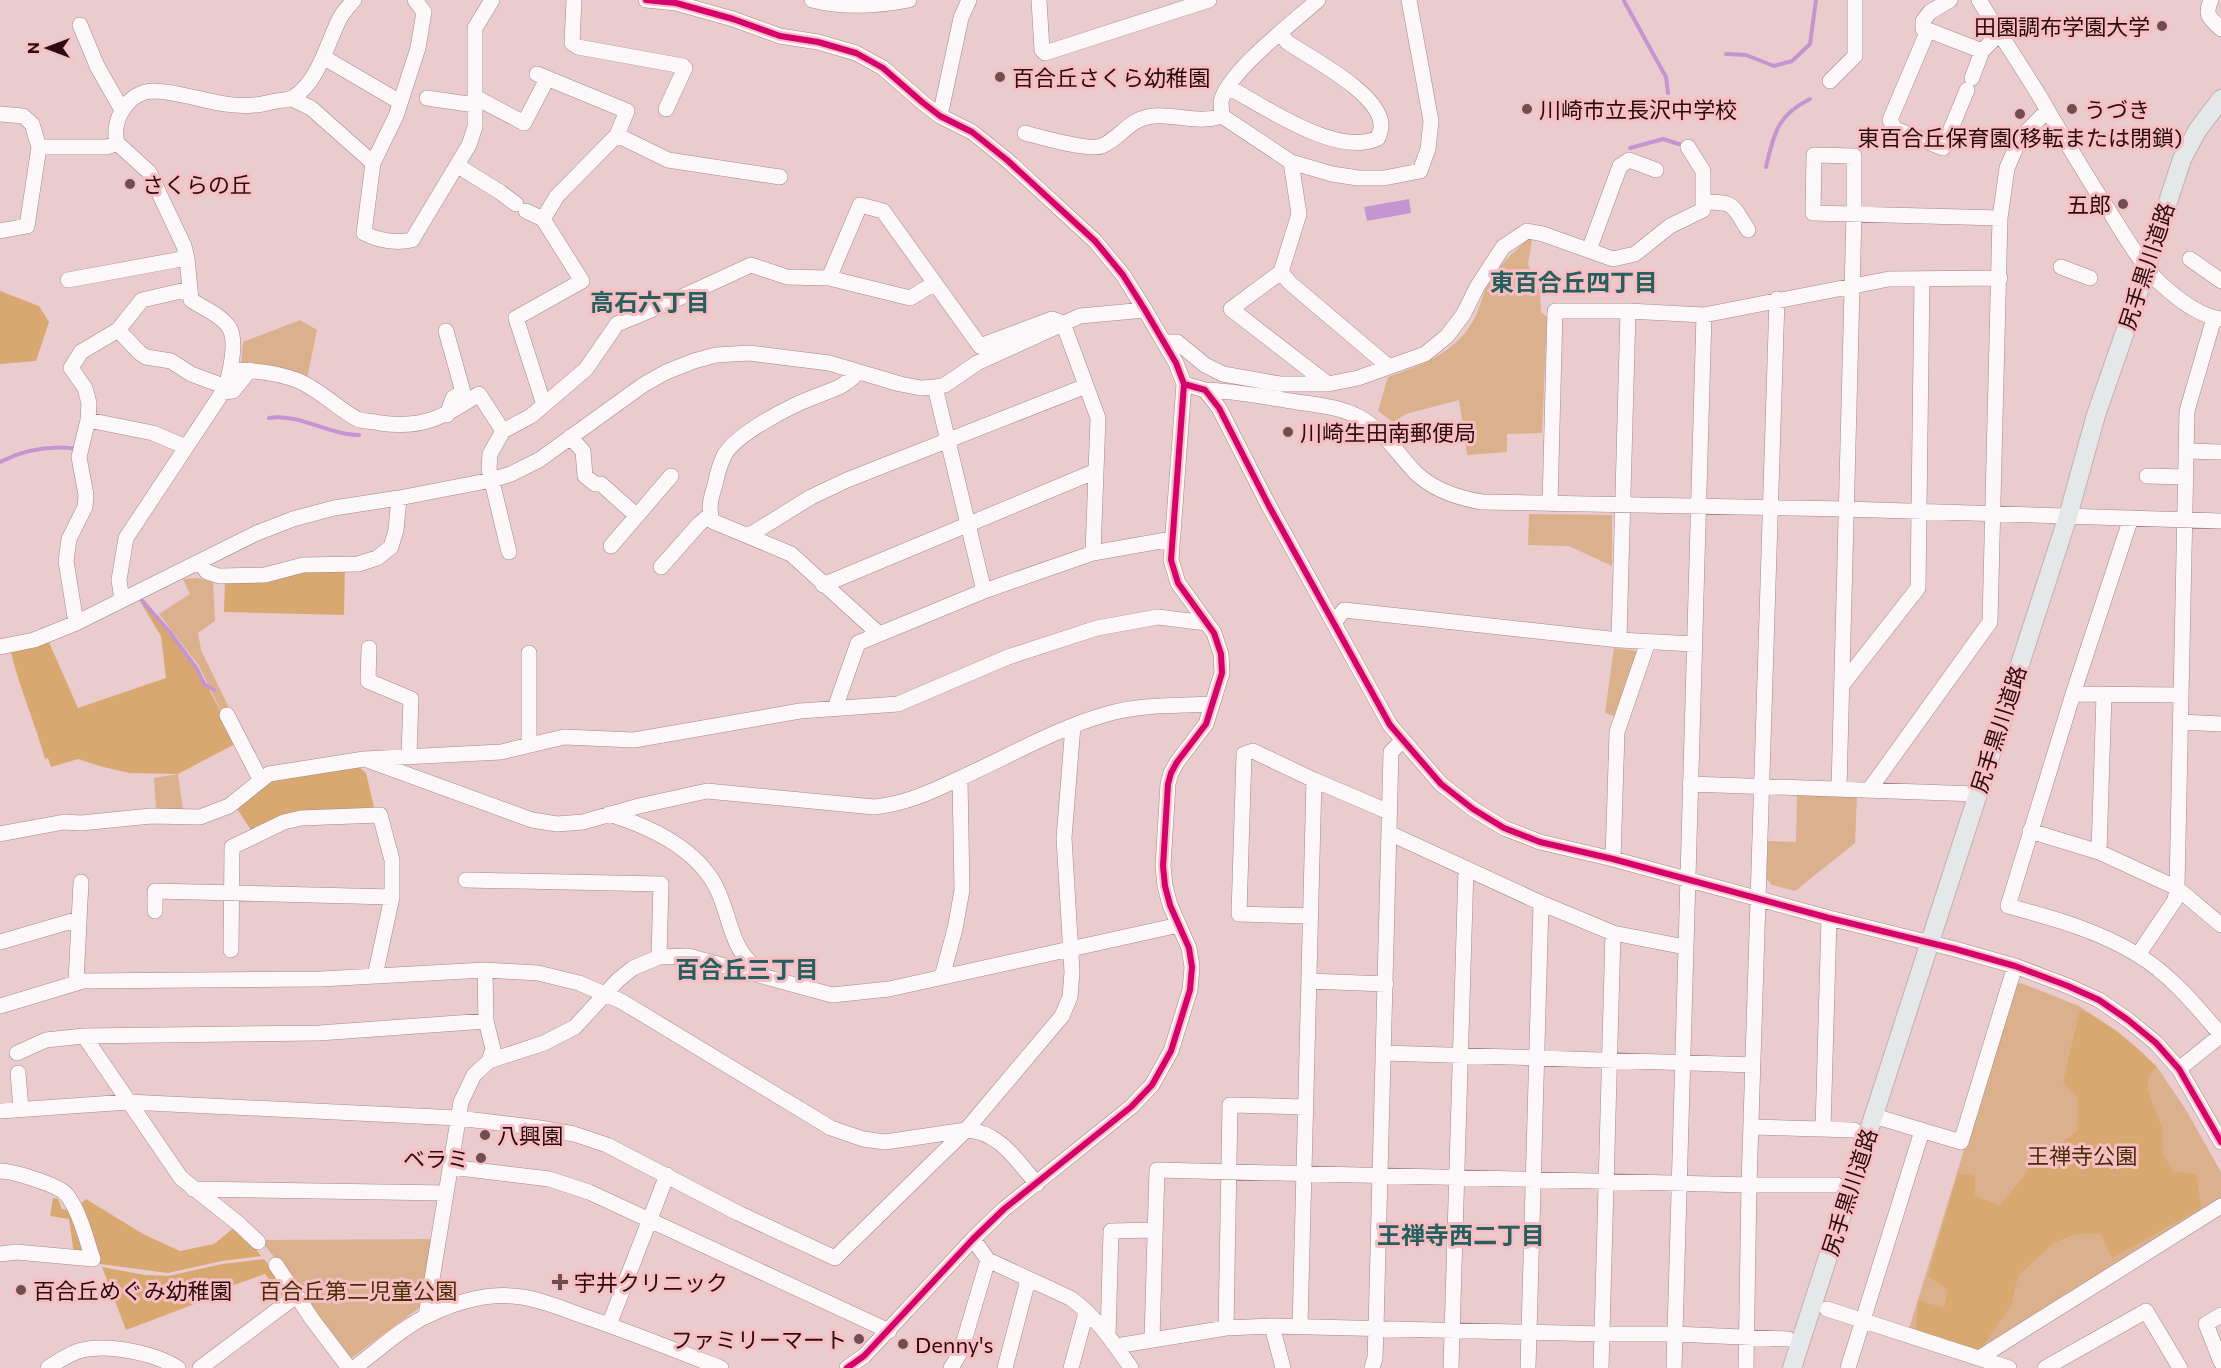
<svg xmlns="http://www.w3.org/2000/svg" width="2221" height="1368" viewBox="0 0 2221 1368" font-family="Commissioner,'Noto Sans JP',sans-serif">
<rect width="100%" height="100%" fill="#eaccce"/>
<path fill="#dab08d" d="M1528,239L1532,240L1528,264L1540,292L1541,312L1547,317L1542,433L1507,434V452L1467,455L1459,400L1406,414L1393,422L1378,411L1388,377C1420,366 1453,354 1472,323C1479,312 1481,299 1486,288C1495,269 1512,253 1528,239Z
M300,320L317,330L307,379L241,364L243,342Z
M1529,514L1612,515V566L1569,546L1528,545Z
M197,578L213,582L215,621L198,633L201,650L230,710L223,715L199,666L159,614L190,594L183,579Z
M1614,648L1638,651L1617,717L1605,713Z
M178,774L183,810L156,809L154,778Z
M1797,793L1857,795L1855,843L1795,891L1772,885L1766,878L1768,841L1796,842Z
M2021,983L2079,1006L2118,1032L2157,1067L2186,1110L2221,1172V1201L1979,1351L1909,1329L2015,984Z
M433,1239L422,1304L419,1308L350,1359L281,1265L260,1240Z"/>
<path fill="#d8a870" d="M0,291L39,306L49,322L36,361L0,364Z
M345,569L344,615L224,612L225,581L287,573Z
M140,596L197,666L237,743L178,774L130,773L103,767L78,759L51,767L48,758L45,759C35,723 20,689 11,653L48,640L78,708L166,678L161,636L138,598Z
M358,766L366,773L375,811L253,833L236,807L269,779Z
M2080,1010C2110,1023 2134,1044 2157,1067L2148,1076V1091L2162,1128L2163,1155L2174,1172L2196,1174L2201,1208L2112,1258L2101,1234H2076L2053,1243L2018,1276L2011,1306L1979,1351L1916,1331L1918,1300L1944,1308L1948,1290L1928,1276L1958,1173L1975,1176V1196L2000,1205L2025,1175L2034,1146L2063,1142L2077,1131L2078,1098L2063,1082Z
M53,1198L58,1199L62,1209L69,1210L84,1248L80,1252L74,1254L69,1219L50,1216Z
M86,1199L143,1234L180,1251L214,1244L235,1227L250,1241L261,1256L222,1261L168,1273L100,1264L78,1206Z
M264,1259L288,1291L282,1296L265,1274L205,1295L192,1305L126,1330L102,1267L145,1275L168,1276L222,1264Z"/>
<path fill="#c595d2" d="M1409,199L1411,213L1367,221L1364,207Z"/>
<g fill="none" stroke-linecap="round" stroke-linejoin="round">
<path stroke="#c595d2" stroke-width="4" d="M1624,1L1666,77L1668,93
M1726,54L1746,55L1774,66L1792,61L1810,44L1816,0
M1630,148L1663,139L1685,146
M1766,167C1774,134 1777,115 1810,99
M269,418C299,413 329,435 359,435
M0,462C24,450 50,445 76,449
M138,596L169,631L197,669L204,684L214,690"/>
<defs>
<path id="minor" d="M415,0L424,12L418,48L396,116L373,163L364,233C379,241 396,243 412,240L469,145L475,127V28L492,0
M574,0L572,43L578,47L683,66L685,68L666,109
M646,0L676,3L733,19L780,36L818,42L856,53L883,68L922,102L940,116L972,132L1007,160L1095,241L1123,275L1145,310L1176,363L1184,384L1171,560L1178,583L1214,633L1221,654L1222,673L1206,724L1177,762L1171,773L1168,784L1163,866L1165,886L1170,905L1189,948L1192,967L1190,990L1171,1051L1152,1085L1131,1107L1004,1209L973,1239L864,1356L847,1368
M812,0C843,8 878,6 909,0
M1039,0L1042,50L1045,53L1209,0
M1979,0C1999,33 2020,64 2040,97C2061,133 2081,168 2104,203C2121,229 2137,259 2159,282C2175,297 2199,316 2221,319
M2211,0C2204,16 2210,18 2221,29
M80,25L97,66L122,110
M1927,33L1923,29V21L1930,12L1950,0
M323,57L400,102
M537,74L627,111L617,135
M1972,78L1982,51
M1830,81L1855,56V0
M1228,87C1264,106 1337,158 1378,138C1379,134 1382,129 1381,124C1379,93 1312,59 1287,42L1281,33
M1967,90L1943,148L1895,129L1890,120L1928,30L1982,51L1999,34
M475,97L524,123L547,79
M427,98L475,105
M292,99L311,108L373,163
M0,114L23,116L32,124L39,147L27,226L0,231
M940,116L961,18L969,0
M1222,116L1291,162L1332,174L1358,178H1384L1420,171L1428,149L1431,121L1409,0
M1222,116C1222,112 1221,106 1221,102C1227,72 1295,21 1318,0
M1025,133C1040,137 1089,151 1102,146C1122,137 1128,119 1153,116C1177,114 1199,124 1222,116
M39,147H107L117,143
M1291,162L1299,214L1281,272L1231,309L1328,384
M458,166L500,192L516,204
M1703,202C1736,203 1730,202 1748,230
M526,211L543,219L582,281L516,318L544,405
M543,219L557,196L617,135L668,160L780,177
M1589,250L1620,166L1629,160L1656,170
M2190,259L2221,281
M2061,267L2090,278
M1281,272L1290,283L1388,366
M829,278L860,205L883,211L980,346L1052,319L1063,323L1098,418L1093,553
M68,280L187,258
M118,330L140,353L146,357L171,361L191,374L226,387
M446,331L463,392L453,398L447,415
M1164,342H1177L1205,365L1223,374L1280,384H1328L1358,378L1425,354L1447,336L1463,315L1477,287L1503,247L1527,231L1543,234L1613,259L1635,254L1670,226L1703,210V171L1688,147
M231,370C254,370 277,372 299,381C320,390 337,408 357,419C364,422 373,421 380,423C424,429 443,417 479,394L503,431
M857,373C844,388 831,390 814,397C790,406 738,433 725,454C720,463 717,475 715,485C711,497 708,508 712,521L791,554L878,633
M1184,384L1205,390L1219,408L1269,506L1390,725L1441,784L1473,809L1504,828L1540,842L1613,859L1829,918L1955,949L2015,966L2068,986L2099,1000L2128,1020L2156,1043L2179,1069L2221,1142
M935,387L984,591
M1205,390C1236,391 1266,397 1297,402C1318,405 1340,407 1359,417C1383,430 1397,453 1415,472C1432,489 1458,498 1482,502L1845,509L2221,521
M222,392L233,391L250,370
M88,420L153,433L186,447
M570,437L583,451L585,476L595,484H601L637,516
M2186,451L2221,452
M2147,476L2186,477
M1550,504L1555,311H1628L1704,315L1889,279L2000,278
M2131,518L2073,694L2008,906C2052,918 2098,930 2138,955C2171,975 2196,1006 2221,1035L2179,1069
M748,536L811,497L847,480L1086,386
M611,546L671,476
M509,552L489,469L490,454L503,431L531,416L586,369L617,324L677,299L751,265L787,277L829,278L910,298L935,283
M200,563L207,572L219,576L265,575L303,565L358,564L377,558L391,547L396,530L399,498
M661,567L699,524L710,515
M823,585L1096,471
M122,600L119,580L126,538L226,387C230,372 237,343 230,329C223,316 203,308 191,300L187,258L184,246L149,172L117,143C111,119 129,91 154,91C188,92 221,109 254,105C262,105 269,102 277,101C283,100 289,100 294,97C318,81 326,47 338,22C341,14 348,7 354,0
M76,623L66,561L69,539L85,507L86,495L79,457L88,420L89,403L85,388L71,368L81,352L118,330L142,300L190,289
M1334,623L1344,610L1619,640L1694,644
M1619,640L1628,311
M0,647L34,640L76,623L257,533L293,519L334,508L399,498L492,480L511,474L539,460L643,385L666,372L694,361L716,355L749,353L829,363L900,384L921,388L935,387L945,385L977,363L1080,316L1145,310
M369,648L368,681L411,699L409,755
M529,653V744
M1842,685L1918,588L1922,279
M2073,694L2181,695
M835,708L858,643L984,591L1093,553L1172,539
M227,715L260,779
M2181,722L2221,724
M370,761L532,820L557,824L583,822L639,806L707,791L874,807C904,804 929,793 956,780C1006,758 1054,729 1107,714C1141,704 1176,706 1211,704
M1690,784L1977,794
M1839,789L1854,214V156L1814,155L1813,213L2000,218
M1869,790L1990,622L2000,218L2007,168L2020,138L2047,111
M609,814C651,827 699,849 718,891C733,925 730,951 763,973
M2030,831L2099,852L2177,888L2221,925
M1389,833L1541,903L1613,933L1685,947
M0,834L64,822L81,823L151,816L200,817L229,806L269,774L364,759L501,752L564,737L634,740L800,711L898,704L1008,657L1097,628L1158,617L1206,623
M2099,852L2104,695
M1613,859L1617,732L1648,642
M466,880L661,884L659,957
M155,911V891L392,897
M1310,916L1239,914L1244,754L1253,751L1314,780L1389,812
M0,942L79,919
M231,950L232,847L284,822L301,818L380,815L392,860V897L375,976
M2138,955L2175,900L2177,888L2187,411L2214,318
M485,970L486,1021L493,1049L489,1061
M942,977L955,929L962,890L960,779
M1309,981L1386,984
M76,982L81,882
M0,1006L83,981L321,979L485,970L538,973L579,983L621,1001L831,1128L863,1139L885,1142L966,1130C999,1131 1017,1161 1037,1184
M84,1036L181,1178L239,1224L258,1242
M17,1053L46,1040L84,1036L319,1033L486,1021
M1384,1053L1753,1065
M18,1073L21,1109
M0,1111L128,1102L458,1118L540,1128L574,1134L607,1145L738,1213L835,1258L966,1130L1062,1016L1070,997L1072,972L1064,838L1073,726
M1874,1116L1961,1142L2015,966
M1751,1127L1854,1130
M1823,1129L1829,918
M451,1167L549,1179L589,1192L889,1331
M0,1171C13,1171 58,1185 66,1194C80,1211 86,1239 93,1259L16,1252L0,1254
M193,1189L446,1193
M973,1239L988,1260L1070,1298C1095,1315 1114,1343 1131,1368
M276,1265L312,1319L349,1368
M1827,1309L2009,1368
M2221,1315L2206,1324L2221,1362
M426,1316L461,1102L474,1075L489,1061L544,1043L575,1027L618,980L633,968L659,957L688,956L832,995L889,989L1179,925
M609,1325L667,1175
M1272,1326L1283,1368
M1300,1326L1314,780
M1226,1328L1230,1105L1305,1107
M1108,1336L1111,1231L1154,1230
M1152,1339L1157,1170L1749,1185H1837
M1116,1346L1226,1328L1272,1326L1602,1334H1675L1788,1339
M1979,1358L2221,1206
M48,1368C58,1361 70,1353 82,1350C109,1344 155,1353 178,1368
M200,1368L296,1296
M354,1368C376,1352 404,1326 429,1315C457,1301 491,1292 522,1297C543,1300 563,1309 583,1316C630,1332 675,1350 721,1368
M951,1368L961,1351L988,1260
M1005,1368L1028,1280
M1071,1368L1086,1313
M1372,1368L1375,1358L1376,1328L1391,752L1402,741
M1451,1368L1466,868
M1528,1368L1541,903
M1601,1368L1613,933
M1674,1368L1704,315
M1746,1368L1749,1185L1777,299
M1848,1368L1922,1131
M2045,1368L2146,1311L2180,1368"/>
<path id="major" d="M2182,159L2197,131L2221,99
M1792,1368L2068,516L2096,415L2133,309"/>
</defs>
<use href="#minor" stroke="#a2878a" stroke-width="16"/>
<use href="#major" stroke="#c1afb1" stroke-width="20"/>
<use href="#minor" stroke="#fcf7f8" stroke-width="15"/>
<use href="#major" stroke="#e4e8e8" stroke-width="18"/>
<defs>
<path id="major-bridge" d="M2133,309L2182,159"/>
</defs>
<use href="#major-bridge" stroke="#c1afb1" stroke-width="20" stroke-linecap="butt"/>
<use href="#major-bridge" stroke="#e4e8e8" stroke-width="18"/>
<defs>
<path id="cycleway" d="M646,0L676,3L733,19L780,36L818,42L856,53L883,68L922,102L940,116L972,132L1007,160L1095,241L1123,275L1145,310L1176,363L1184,384L1171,560L1178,583L1214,633L1221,654L1222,673L1206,724L1177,762L1171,773L1168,784L1163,866L1165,886L1170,905L1189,948L1192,967L1190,990L1171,1051L1152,1085L1131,1107L1004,1209L973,1239L864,1356L847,1368
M1184,384L1205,390L1219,408L1269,506L1390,725L1441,784L1473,809L1504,828L1540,842L1613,859L1829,918L1955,949L2015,966L2068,986L2099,1000L2128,1020L2156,1043L2179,1069L2221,1142"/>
</defs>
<use href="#cycleway" stroke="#f7bfc4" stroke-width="10"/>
<use href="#cycleway" stroke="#d6006c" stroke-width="6"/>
</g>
<g fill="#6d4f52" stroke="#f7bfc4" stroke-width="2">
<circle cx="2162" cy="26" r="6"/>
<circle cx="1000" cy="77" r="6"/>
<circle cx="1527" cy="109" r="6"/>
<circle cx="2072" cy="109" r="6"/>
<circle cx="2020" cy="114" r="6"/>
<circle cx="130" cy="184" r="6"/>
<circle cx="2123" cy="204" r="6"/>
<circle cx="1288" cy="432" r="6"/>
<circle cx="485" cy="1135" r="6"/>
<circle cx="481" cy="1158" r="6"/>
<path d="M557 1273h6v6h6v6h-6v6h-6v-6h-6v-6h6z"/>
<circle cx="21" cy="1290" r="6"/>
<circle cx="859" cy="1339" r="6"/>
<circle cx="903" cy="1344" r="6"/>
</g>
<g text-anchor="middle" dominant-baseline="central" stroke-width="6" stroke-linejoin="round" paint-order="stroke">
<g font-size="22" fill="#2a0b10" stroke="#f7bfc4" text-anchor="start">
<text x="2150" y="26" text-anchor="end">田園調布学園大学</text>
<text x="1012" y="77">百合丘さくら幼稚園</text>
<text x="1539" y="109">川崎市立長沢中学校</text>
<text x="2084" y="109">うづき</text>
<text x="2020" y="137" text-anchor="middle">東百合丘保育園(移転または閉鎖)</text>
<text x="142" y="184">さくらの丘</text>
<text x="2111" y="204" text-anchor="end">五郎</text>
<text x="1300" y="432">川崎生田南郵便局</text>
<text x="497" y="1135">八興園</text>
<text x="469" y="1158" text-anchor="end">ベラミ</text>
<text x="574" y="1282">宇井クリニック</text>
<text x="33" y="1290">百合丘めぐみ幼稚園</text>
<text x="847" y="1339" text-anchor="end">ファミリーマート</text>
<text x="915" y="1344">Denny's</text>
</g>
<g font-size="22" fill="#2a0b10" stroke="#f7bfc4">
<text transform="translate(2146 266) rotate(-72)">尻手黒川道路</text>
<text transform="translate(1998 729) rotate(-72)">尻手黒川道路</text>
<text transform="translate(1849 1192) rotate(-72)">尻手黒川道路</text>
</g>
<g font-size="22" fill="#492f05" stroke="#f7bfc4">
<text x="2082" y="1155">王禅寺公園</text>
<text x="358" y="1290">百合丘第二児童公園</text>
</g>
<g font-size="24" font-weight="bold" fill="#255f5e" stroke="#f7bfc4">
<text x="1574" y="281">東百合丘四丁目</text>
<text x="650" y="301">高石六丁目</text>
<text x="747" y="968">百合丘三丁目</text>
<text x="1461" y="1234">王禅寺西二丁目</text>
</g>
</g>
<g transform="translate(48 48) rotate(270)" stroke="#f7bfc4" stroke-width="4.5" paint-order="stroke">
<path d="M0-4.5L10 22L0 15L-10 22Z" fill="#2a0b10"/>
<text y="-9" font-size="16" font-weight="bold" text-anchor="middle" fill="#2a0b10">N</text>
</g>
</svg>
